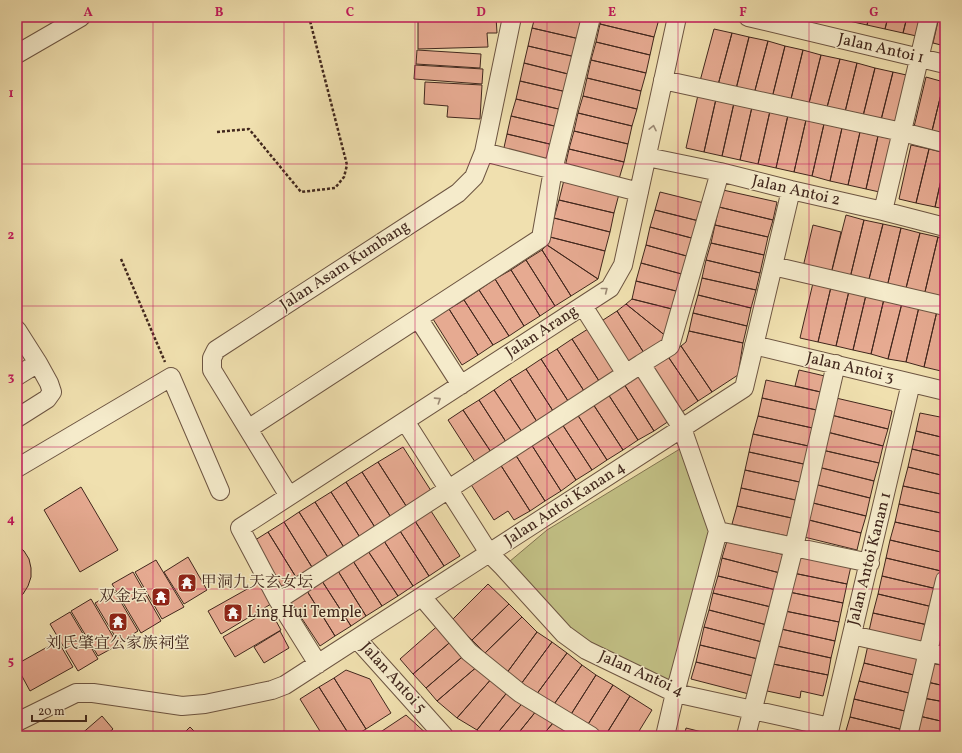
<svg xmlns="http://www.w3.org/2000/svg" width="962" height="753" viewBox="0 0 962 753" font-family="Vollkorn,'Noto Serif SC',serif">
<rect width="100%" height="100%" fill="#f0e0af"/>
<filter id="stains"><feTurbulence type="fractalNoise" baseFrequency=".005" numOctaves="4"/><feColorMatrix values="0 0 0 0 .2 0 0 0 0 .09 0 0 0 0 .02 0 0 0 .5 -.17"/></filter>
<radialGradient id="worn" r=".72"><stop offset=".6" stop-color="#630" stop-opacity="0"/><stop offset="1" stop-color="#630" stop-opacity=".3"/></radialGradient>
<path fill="#c2c085" stroke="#827451" d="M688,444L718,531L675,693L586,650L503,567L547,530Z"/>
<path fill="#e6aa91" stroke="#41271d" d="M418,17H496L497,33H487L488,47L418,49Z
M535,17H564L588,23L584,40L532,28Z
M564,17H589L588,23Z
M602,17H648L659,19L654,37L600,24Z
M833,17H850L849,21Z
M850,17H869L867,25L849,21Z
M869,17H888L885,29L867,25Z
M888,17H907L903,33L885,29Z
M907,17H926L921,37L903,33Z
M939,17H945V46L933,43Z
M600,24L654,37L650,55L596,42Z
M532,28L584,40L580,58L528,46Z
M714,29L732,33L718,85L700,81Z
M732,33L749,37L736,89L718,85Z
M749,37L768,41L754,94L736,89Z
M768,41L785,46L772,98L754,94Z
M596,42L650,55L646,73L591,60Z
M528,46L580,58L576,76L524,63Z
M785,46L803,50L790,103L772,98Z
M417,50L481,54L480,68L416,64Z
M803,50L821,55L808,107L790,103Z
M821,55L840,59L826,111L808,107Z
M840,59L857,63L844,116L826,111Z
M591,60L646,73L641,91L587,78Z
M524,63L576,76L571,93L520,81Z
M857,63L875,68L862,120L844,116Z
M415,65L483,69L482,84L414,79Z
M875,68L893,72L880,124L862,120Z
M893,72L911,76L898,129L880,124Z
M926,77L944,82L931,135L913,131Z
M587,78L641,91L637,109L583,96Z
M520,81L571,93L567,111L516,99Z
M425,82L482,85L480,119L447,117L448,106L424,104Z
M944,82H945V139L931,135Z
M698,95L716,99L704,152L686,148Z
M583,96L637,109L632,126L578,113Z
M516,99L567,111L563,128L511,116Z
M716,99L734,103L722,156L704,152Z
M734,103L752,107L740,160L722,156Z
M752,107L770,111L758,164L740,160Z
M770,111L788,115L776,168L758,164Z
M578,113L632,126L628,144L574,131Z
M788,115L806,120L794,172L776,168Z
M511,116L563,128L558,146L507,134Z
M806,120L824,124L812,176L794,172Z
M824,124L842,128L830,181L812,176Z
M842,128L860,132L848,185L830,181Z
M574,131L628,144L624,162L569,149Z
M860,132L878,136L866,189L848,185Z
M507,134L558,146L554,164L503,152Z
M878,136L897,140L884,193L866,189Z
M911,145L929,149L916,203L899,199Z
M569,149L624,162L619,179L565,167Z
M929,149L945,153V162L935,207L916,203Z
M945,162V209L935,207Z
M564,180L619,194L614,213L559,200Z
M723,190L777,202L773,220L719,207Z
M660,192L708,204L703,222L655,210Z
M559,200L614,213L610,232L554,218Z
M719,207L773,220L768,237L715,225Z
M655,210L703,222L699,240L650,227Z
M846,215L864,220L850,278L831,274Z
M554,218L610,232L605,251L550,237Z
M864,220L883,224L868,283L850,278Z
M883,224L901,228L887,287L868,283Z
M715,225L768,237L764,255L711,243Z
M813,225L841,232L831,274L803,267Z
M650,227L699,240L694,258L646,245Z
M901,228L920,233L905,292L887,287Z
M920,233L938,237L924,296L905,292Z
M550,237L605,251L598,279L547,245Z
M938,237L945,239V288L942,300L924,296Z
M711,243L764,255L760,273L706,260Z
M547,245L598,279L571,296L542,250Z
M646,245L694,258L689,276L641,263Z
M542,250L571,296L555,306L526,260Z
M526,260L555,306L540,316L511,270Z
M706,260L760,273L756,290L702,278Z
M641,263L689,276L684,293L636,281Z
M511,270L540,316L524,326L495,279Z
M702,278L756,290L751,308L698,295Z
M495,279L524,326L509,336L479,290Z
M636,281L684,293L680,311L632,299Z
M813,283L831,287L818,342L800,338Z
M831,287L849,291L836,346L818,342Z
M479,290L509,336L493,345L464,300Z
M849,291L866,295L853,350L836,346Z
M698,295L751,308L747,326L693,313Z
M866,295L884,299L871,354L853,350Z
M632,299L680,311L667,337L626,304Z
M884,299L902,303L888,359L871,354Z
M464,300L493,345L478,355L449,309Z
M902,303L919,307L906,362L888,359Z
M626,304L667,337L646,356L617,311Z
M919,307L937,311L924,367L906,362Z
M449,309L478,355L462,365L433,319Z
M617,311L646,356L629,367L600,322Z
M937,311L945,313V355L941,371L924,367Z
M693,313L747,326L743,343L689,331Z
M588,329L617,374L601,384L572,339Z
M689,331L743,343L738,375L712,392L681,346L686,342Z
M572,339L601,384L586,394L557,349Z
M681,346L712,392L698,401L667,355Z
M557,349L586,394L570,404L541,359Z
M667,355L698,401L682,412L651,366Z
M945,355V371H941Z
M541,359L570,404L555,414L526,369Z
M526,369L555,414L539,425L510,379Z
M799,370L829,377L825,393L795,386Z
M640,374L669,421L654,431L624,384Z
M510,379L539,425L524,435L494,390Z
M766,380L825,393L821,411L762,398Z
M624,384L654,431L638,440L608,394Z
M494,390L524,435L508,445L479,400Z
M608,394L638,440L623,450L593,404Z
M762,398L821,411L817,429L758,416Z
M836,398L892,411L888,429L831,415Z
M479,400L508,445L493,455L463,410Z
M593,404L623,450L607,460L577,414Z
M463,410L493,455L477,465L448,420Z
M920,413L945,418V438L916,431Z
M577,414L607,460L592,470L562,424Z
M831,415L888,429L883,446L827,432Z
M758,416L817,429L813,447L753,434Z
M562,424L592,470L576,480L546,434Z
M916,431L945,438V457L912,449Z
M827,432L883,446L879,463L822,450Z
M546,434L576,480L561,491L531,444Z
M753,434L813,447L808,465L749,452Z
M531,444L561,491L545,501L515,454Z
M403,447L435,497L410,512L378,462Z
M912,449L945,457V476L908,467Z
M822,450L879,463L874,481L818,467Z
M749,452L808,465L804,483L745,470Z
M515,454L545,501L530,511L500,464Z
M378,462L410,512L394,522L362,472Z
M500,464L530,511L514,520L508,511L494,520L470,483Z
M818,467L874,481L870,498L814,484Z
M908,467L945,476V495L903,486Z
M745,470L804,483L800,501L741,488Z
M362,472L394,522L378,532L346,482Z
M346,482L378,532L363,542L331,492Z
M814,484L870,498L866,516L809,502Z
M903,486L945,495V514L899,504Z
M81,487L118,550L80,572L44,510Z
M741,488L800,501L796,519L737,506Z
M331,492L363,542L347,552L315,502Z
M315,502L347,552L331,562L299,512Z
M809,502L866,516L861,533L805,519Z
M899,504L945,514V533L895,522Z
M737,506L796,519L792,537L732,524Z
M431,511L460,556L444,566L415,521Z
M299,512L331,562L315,572L284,522Z
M805,519L861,533L857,550L800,536Z
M415,521L444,566L429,576L400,531Z
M284,522L315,572L299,582L268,532Z
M895,522L945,533V553L890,540Z
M400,531L429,576L413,586L384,541Z
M268,532L299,582L284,592L252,542Z
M890,540L945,553L941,571L886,558Z
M384,541L413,586L398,596L368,551Z
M727,541L785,555L780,573L722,558Z
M17,545L24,551L29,559L31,568V577L28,586L23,594L17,599Z
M368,551L398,596L382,606L353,561Z
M797,554L851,566L847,584L793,573Z
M188,557L207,590L184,604L164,572Z
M722,558L780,573L776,590L718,576Z
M886,558L941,571L937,589L882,576Z
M156,560L184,607L162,619L135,572Z
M353,561L382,606L366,616L338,571Z
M338,571L366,616L351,626L322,581Z
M133,572L161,621L141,633L112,584Z
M793,573L847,584L843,603L789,592Z
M718,576L776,590L771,607L713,593Z
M882,576L937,589L933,607L878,594Z
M322,581L351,626L335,636L307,591Z
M258,583L271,604L221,634L208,611Z
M488,584L509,604L472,640L452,620Z
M307,591L335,636L320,646L291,602Z
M115,592L138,631L119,643L95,603Z
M789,592L843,603L839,622L785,611Z
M713,593L771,607L767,625L709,610Z
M878,594L933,607L928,625L873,613Z
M91,599L118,645L98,656L71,611Z
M509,604L522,617L485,653L472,640Z
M270,610L281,630L235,657L223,637Z
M709,610L767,625L762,642L704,627Z
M785,611L839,622L835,641L781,629Z
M70,612L98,659L78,671L50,624Z
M873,613L928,625L924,643L869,631Z
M522,617L537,632L506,674L485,653Z
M442,622L455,638L413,674L400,659Z
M704,627L762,642L758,659L700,645Z
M781,629L835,641L831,658L777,646Z
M940,629L945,630V648L936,646Z
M280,631L289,648L264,663L254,647Z
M537,632L552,642L521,684L506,674Z
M455,638L468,652L426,688L413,674Z
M58,641L73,667L30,691L17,667V664Z
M552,642L567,653L536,695L521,684Z
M700,645L758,659L753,676L696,662Z
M868,645L922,658L918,676L864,663Z
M777,646L831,658L828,675L773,664Z
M468,652L479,665L437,701L426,688Z
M567,653L582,665L552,707L536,695Z
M696,662L753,676L749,694L691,679Z
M864,663L918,676L913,694L859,681Z
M931,663L945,666V686L927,682Z
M773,664L828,675L823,696L801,691L800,698L767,691Z
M479,665L493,677L457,718L437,701Z
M582,665L596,675L568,719L552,707Z
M346,670L370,679L391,713L366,729L334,678Z
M596,675L613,685L585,729L568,719Z
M493,677L509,690L477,730L457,718Z
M334,678L366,729L354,736H350L319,687Z
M859,681L913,694L909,712L854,699Z
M927,682L945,686V702L923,698Z
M613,685L630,696L605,736H596L585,729Z
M319,687L350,736H323L300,699Z
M509,690L525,700L495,736H484L477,730Z
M630,696L652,710L636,736H605Z
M923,698L945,702V722L919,716Z
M854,699L909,712L904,730L850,717Z
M525,700L537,710L516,736H495Z
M537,710L553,723L542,736H516Z
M406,715L429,736H386L382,731Z
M102,716L113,729L105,736H79Z
M919,716L945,722V736L915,735Z
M850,717L904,730L902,736H852L845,734Z
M553,723L568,732L565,736H542Z
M190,727L199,736H181Z
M686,728L718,736H684Z
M382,731L386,736H374Z"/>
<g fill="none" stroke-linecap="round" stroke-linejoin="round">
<defs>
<path id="minor" d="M748,17L945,64
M17,54L81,17
M663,80L902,132L945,143
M484,152L639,192
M647,157L720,172L791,190L883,211L945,227
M883,211L929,17
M773,266L945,306
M583,306L626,374
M418,318L461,385
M17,330L38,363L17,376
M754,345L945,391
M17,418L47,399L52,392L49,383L38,363
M405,421L489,553L503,567L564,634L586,650L675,693L830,727
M248,429L541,238L553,170L591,17
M17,468L171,377L220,491
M289,496L212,370V358L216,350L458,193L474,177L484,152L512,17
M718,531L870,563
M422,597L469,652L520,693L591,736
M278,600L641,364
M852,635L945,656
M357,639L444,736
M318,664L278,600L240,528L610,288L623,265L677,17
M17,722L76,693H93L182,706L205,704L272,690L285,685L744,388L791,190
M665,736L675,693L718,531L682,428L641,364L670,346L720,172
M746,736L794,547L836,364
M828,736L911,383
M908,736L945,580"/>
</defs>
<use href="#minor" stroke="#6d5542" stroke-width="20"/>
<path stroke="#41271d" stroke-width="2.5" stroke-dasharray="3 2" stroke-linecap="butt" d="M217,132L249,129L301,192L335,188L344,177L347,165L309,17
M121,259L165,362"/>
<use href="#minor" stroke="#f5ebcb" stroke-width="18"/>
</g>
<defs><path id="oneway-chevron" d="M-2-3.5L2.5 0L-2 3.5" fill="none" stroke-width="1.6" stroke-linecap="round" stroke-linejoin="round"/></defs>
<g stroke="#9b8974">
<use href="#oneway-chevron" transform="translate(653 128) rotate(-78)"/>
<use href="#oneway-chevron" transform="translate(605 290) rotate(-38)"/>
<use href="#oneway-chevron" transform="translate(438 400) rotate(-33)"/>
</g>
<path fill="none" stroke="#c2185b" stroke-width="1" stroke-opacity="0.55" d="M153,17V736M284,17V736M415,17V736M547,17V736M678,17V736M809,17V736M17,164H945M17,306H945M17,447H945M17,589H945"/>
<defs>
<symbol id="temple-square" viewBox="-11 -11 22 22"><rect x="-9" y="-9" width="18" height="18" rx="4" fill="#8f2418" stroke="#f5ebcb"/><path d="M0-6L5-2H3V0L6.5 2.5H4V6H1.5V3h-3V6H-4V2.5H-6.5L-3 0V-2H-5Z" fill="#fff"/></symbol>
</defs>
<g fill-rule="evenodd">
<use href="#temple-square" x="176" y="572" width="22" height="22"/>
<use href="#temple-square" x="150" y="586" width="22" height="22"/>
<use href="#temple-square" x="222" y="602" width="22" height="22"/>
<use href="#temple-square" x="107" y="611" width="22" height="22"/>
</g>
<g text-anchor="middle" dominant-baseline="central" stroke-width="3" stroke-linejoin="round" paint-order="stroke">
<g font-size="16" fill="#41271d" stroke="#f5ebcb">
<text transform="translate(881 49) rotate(13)">Jalan Antoi 1</text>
<text transform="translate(796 191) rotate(13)">Jalan Antoi 2</text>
<text transform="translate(345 266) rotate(-33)">Jalan Asam Kumbang</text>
<text transform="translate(542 332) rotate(-33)">Jalan Arang</text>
<text transform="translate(850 368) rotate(13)">Jalan Antoi 3</text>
<text transform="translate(565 504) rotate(-33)">Jalan Antoi Kanan 4</text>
<text transform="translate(870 559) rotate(-76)">Jalan Antoi Kanan 1</text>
<text transform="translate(641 674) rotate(24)">Jalan Antoi 4</text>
<text transform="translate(393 678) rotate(48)">Jalan Antoi 5</text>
</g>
<g font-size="16" fill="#41271d" stroke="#f5ebcb" text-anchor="start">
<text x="201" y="583">甲洞九天玄女坛</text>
<text x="147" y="597" text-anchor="end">双金坛</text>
<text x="247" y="613">Ling Hui Temple</text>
<text x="118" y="644" text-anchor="middle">刘氏肇宜公家族祠堂</text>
</g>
</g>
<rect width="962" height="753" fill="none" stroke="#f0e0af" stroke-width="44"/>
<path d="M32 715v6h54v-6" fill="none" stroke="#41271d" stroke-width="2"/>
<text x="38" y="715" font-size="12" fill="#41271d" stroke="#f5ebcb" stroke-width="3" paint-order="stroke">20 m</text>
<rect x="22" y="22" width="918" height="709" fill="none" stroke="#c2185b" stroke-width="1.5"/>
<g font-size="13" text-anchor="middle" font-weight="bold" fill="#c2185b">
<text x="88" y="16">A</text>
<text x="219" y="16">B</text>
<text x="350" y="16">C</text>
<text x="481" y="16">D</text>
<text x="612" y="16">E</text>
<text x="743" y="16">F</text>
<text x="874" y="16">G</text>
<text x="11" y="97">1</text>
<text x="11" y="239">2</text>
<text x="11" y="381">3</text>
<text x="11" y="523">4</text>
<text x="11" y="665">5</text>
</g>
<rect width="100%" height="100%" filter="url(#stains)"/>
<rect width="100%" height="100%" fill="url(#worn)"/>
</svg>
